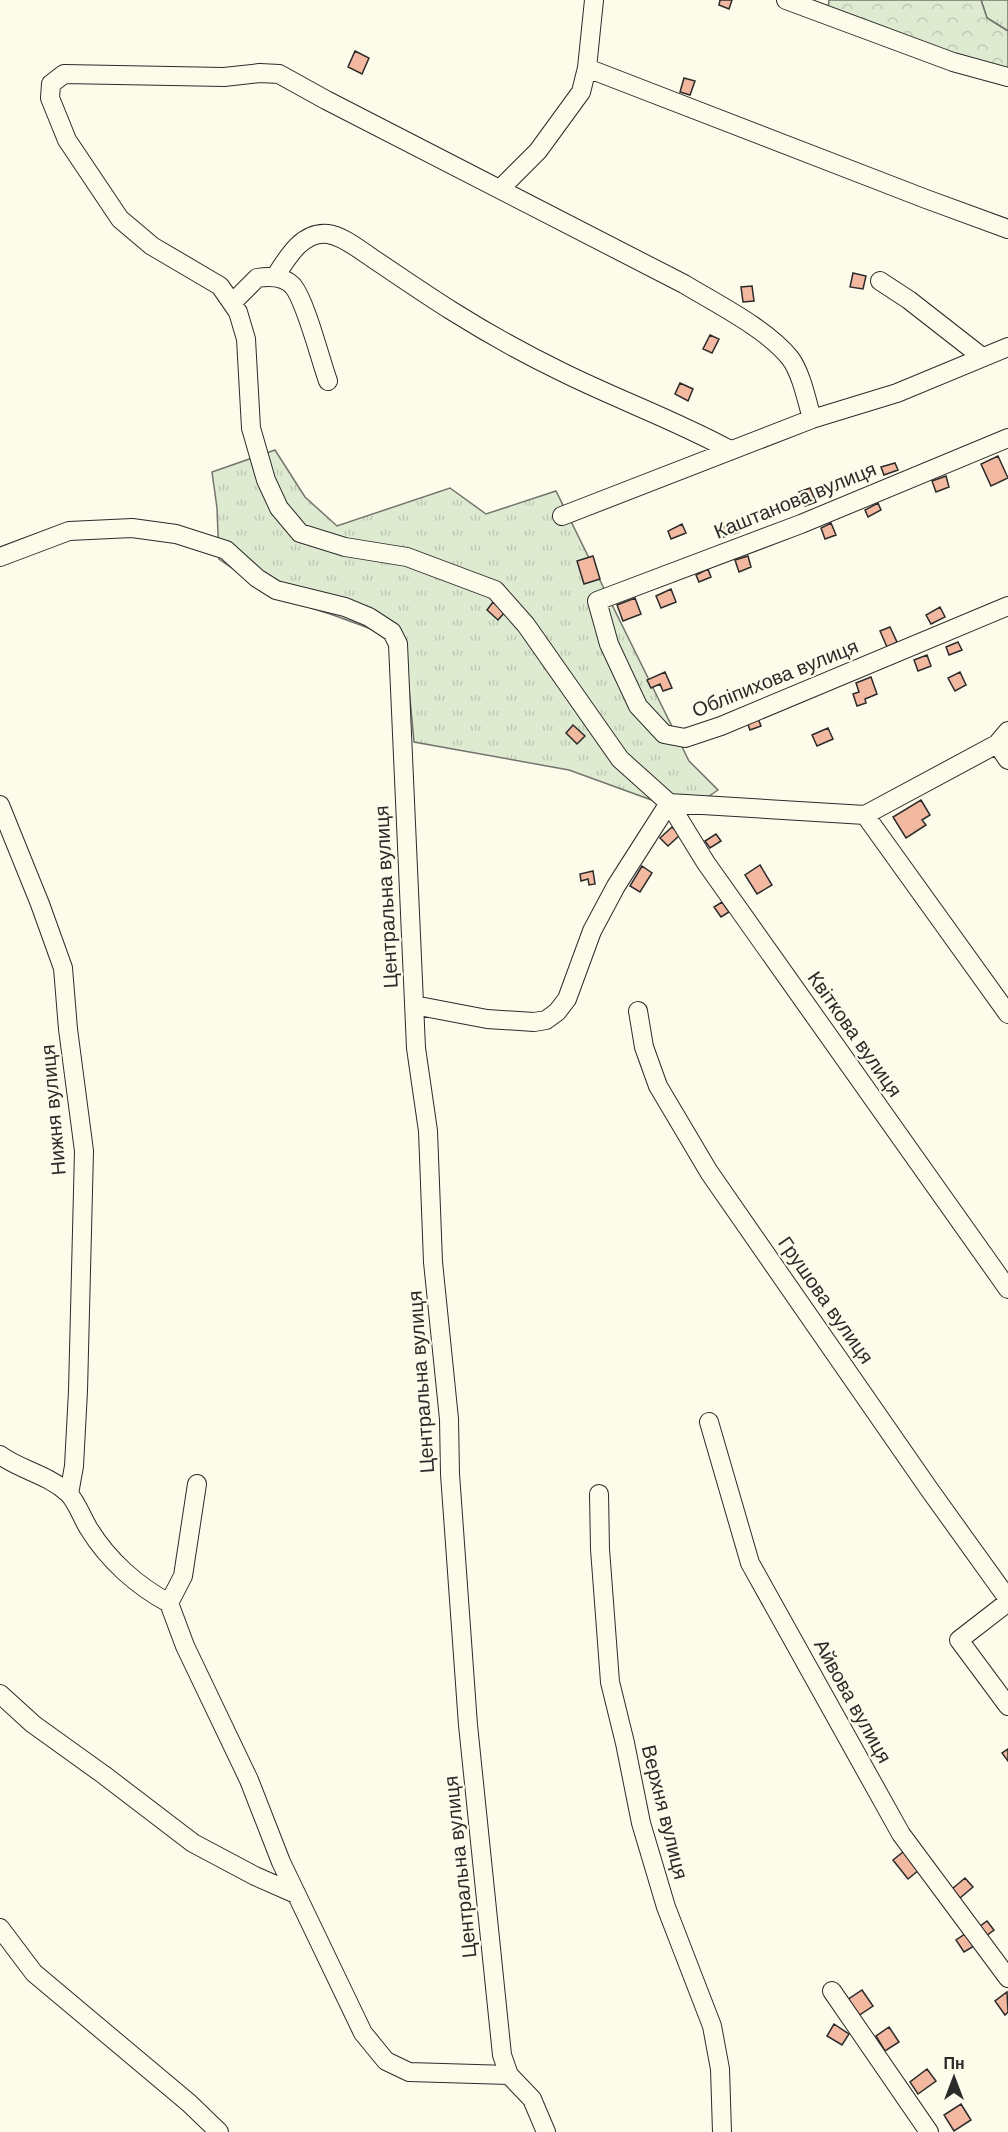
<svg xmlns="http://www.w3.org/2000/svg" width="1008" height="2132" viewBox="0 0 1008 2132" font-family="Helvetica,sans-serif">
<defs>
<pattern id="grass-tufts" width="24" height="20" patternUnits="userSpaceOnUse" patternTransform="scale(1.5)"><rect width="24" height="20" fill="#deebd1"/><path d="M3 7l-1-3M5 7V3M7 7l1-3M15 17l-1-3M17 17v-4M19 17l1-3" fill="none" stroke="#bfcab4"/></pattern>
<pattern id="forest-crowns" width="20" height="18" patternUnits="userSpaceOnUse" patternTransform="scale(1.5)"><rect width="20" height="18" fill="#deebd1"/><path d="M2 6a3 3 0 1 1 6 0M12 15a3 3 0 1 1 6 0" fill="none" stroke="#bfcab4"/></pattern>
</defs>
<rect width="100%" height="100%" fill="#fdfbea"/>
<path fill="url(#grass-tufts)" stroke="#74746e" stroke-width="1.5" d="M981,0H1008V31L987,18Z
M275,450L305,497L337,526L450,488L486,514L556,491L689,761L718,790L675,819L657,802L569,770L414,742L406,655L374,630L333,615L271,595L219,559L217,508L212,472Z"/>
<path fill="url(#forest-crowns)" stroke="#74746e" stroke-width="1.5" d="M829,0H981L987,18L1008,31V75L828,10Z"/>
<path fill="#f2b8a0" stroke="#2b2b2b" stroke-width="1.5" d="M720,0H732L729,9L719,5Z
M355,51L369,58L362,74L348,67Z
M684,78L695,81L690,95L680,92Z
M853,273L866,276L863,289L850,287Z
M752,286L754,301L743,302L741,287Z
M710,335L719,339L712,353L703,349Z
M680,383L693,389L688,401L675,394Z
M998,456L1008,478L991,486L981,464Z
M895,463L898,470L884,475L881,467Z
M946,476L949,487L936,492L932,481Z
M810,488L816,502L805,506L799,492Z
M878,503L881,510L868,517L865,510Z
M735,523L739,532L724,537L721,528Z
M831,523L836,535L825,539L821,528Z
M682,524L686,533L671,539L668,531Z
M593,556L600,579L584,584L577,561Z
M748,556L751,567L739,572L735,560Z
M708,569L711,577L699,582L696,575Z
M671,589L676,602L661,608L656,596Z
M635,598L641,614L623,621L617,605Z
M493,602L505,612L498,620L487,610Z
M940,607L945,617L931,624L926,615Z
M890,627L897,642L887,647L880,631Z
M958,642L962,650L949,655L946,647Z
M927,655L931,666L918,671L914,660Z
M665,672L672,688L663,691L660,684L651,688L647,680Z
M960,672L966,685L955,691L948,678Z
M871,677L877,694L865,699L866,703L857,706L853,694L859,692L856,683Z
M758,718L761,726L750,730L747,722Z
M573,725L585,736L577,744L566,733Z
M828,728L833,739L817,746L812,735Z
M921,800L930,815L922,820L926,825L906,838L893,817Z
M672,827L680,835L668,846L660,838Z
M716,834L721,841L710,848L705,841Z
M760,865L772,885L757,894L745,875Z
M642,866L652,873L640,892L630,886Z
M593,871L595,884L589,885L588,879L581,881L580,874Z
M722,902L729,912L721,917L714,907Z
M1008,1749V1761L1002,1753Z
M903,1852L919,1870L908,1879L893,1860Z
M965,1878L973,1887L960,1898L952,1889Z
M987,1921L994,1930L986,1936L979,1927Z
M965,1934L974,1946L964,1952L956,1940Z
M862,1990L873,2006L858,2016L847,2000Z
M1007,1992L1008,2012L1005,2015L995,2001Z
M834,2024L849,2034L842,2045L827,2036Z
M889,2027L899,2042L885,2051L876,2036Z
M927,2069L936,2081L918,2094L910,2082Z
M961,2104L971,2120L954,2131L944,2115Z"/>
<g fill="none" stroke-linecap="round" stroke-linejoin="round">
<defs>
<path id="minor" d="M786,0L953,62L1008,77
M587,68L926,199L1008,229
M500,189L538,151L581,92L587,68L594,0
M275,277C287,258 302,231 328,234C343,236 360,250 372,258C399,276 425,294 452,311C487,333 523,353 560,371C616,399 675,420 730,450
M880,281L909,300L982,357
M232,303L257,278C269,276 284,276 293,286C306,302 320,359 328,381
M812,419C807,401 801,372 790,358C767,329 717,304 684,284L326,100L279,74L260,73L224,77L64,74L51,84L50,98L67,140L120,219L152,246L220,286L238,312L246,339L251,428L266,480L279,508L300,533L345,547L407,557L495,590L526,625L620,759L669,803L865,815L997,744L1008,731
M1008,438L801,524L597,601L609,644L638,706L664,734L685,738L721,726L1008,606
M562,516L812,419L897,393L1008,347
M0,557L69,531L132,528L176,534L226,550L257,578L276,590L345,607L369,617L392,632L398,644L416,1048L428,1131L433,1262L449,1419L450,1474L468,1725L502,2055L509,2075
M997,744L1008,760
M0,805L40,904L63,968L68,1029L84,1151L78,1391L74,1466L69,1494
M865,815L1008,1014
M414,1005L487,1019L534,1022L546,1020L557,1012L567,999L592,931L616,886L669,803L706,863L1008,1289
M638,1011L644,1047L658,1086L709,1172L929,1489L1008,1599
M709,1422L750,1563L901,1834L1008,1978
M0,1455C20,1470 47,1474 68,1493C77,1502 82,1518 89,1529C108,1560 137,1586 169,1603L185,1646L249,1780L281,1862L363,2033L386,2061L409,2072L509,2075L532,2099L546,2132
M599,1494L600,1549L610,1682L625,1743L641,1823L666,1907L712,2026L720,2069L722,2132
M1008,1602L959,1640L1008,1706
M169,1603L183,1576L197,1484
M0,1694L33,1724L104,1775L193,1843L255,1876L296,1894
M0,1928L34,1973L189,2103L219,2132
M832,1991L929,2132"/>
</defs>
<use href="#minor" stroke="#2b2b2b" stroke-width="20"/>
<use href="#minor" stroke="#fdfbea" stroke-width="18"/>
</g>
<g text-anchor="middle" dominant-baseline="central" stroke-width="4.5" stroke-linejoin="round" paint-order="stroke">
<g font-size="20" fill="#2b2b2b" stroke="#fdfbea">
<text transform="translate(795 500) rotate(-22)">Каштанова вулиця</text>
<text transform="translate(775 678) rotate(-22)">Обліпихова вулиця</text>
<text transform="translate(386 897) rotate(-93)">Центральна вулиця</text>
<text transform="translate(855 1034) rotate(55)">Квіткова вулиця</text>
<text transform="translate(53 1110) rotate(-95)">Нижня вулиця</text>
<text transform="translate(826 1300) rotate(55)">Грушова вулиця</text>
<text transform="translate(421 1382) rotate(-94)">Центральна вулиця</text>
<text transform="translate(853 1701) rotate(61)">Айвова вулиця</text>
<text transform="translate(665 1812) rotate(76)">Верхня вулиця</text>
<text transform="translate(460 1867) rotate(-96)">Центральна вулиця</text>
</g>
</g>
<g transform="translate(954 2078)" stroke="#fdfbea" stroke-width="4.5" paint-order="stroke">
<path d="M0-4.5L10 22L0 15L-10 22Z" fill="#2b2b2b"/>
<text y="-9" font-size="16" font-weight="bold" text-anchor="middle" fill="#2b2b2b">Пн</text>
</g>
</svg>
